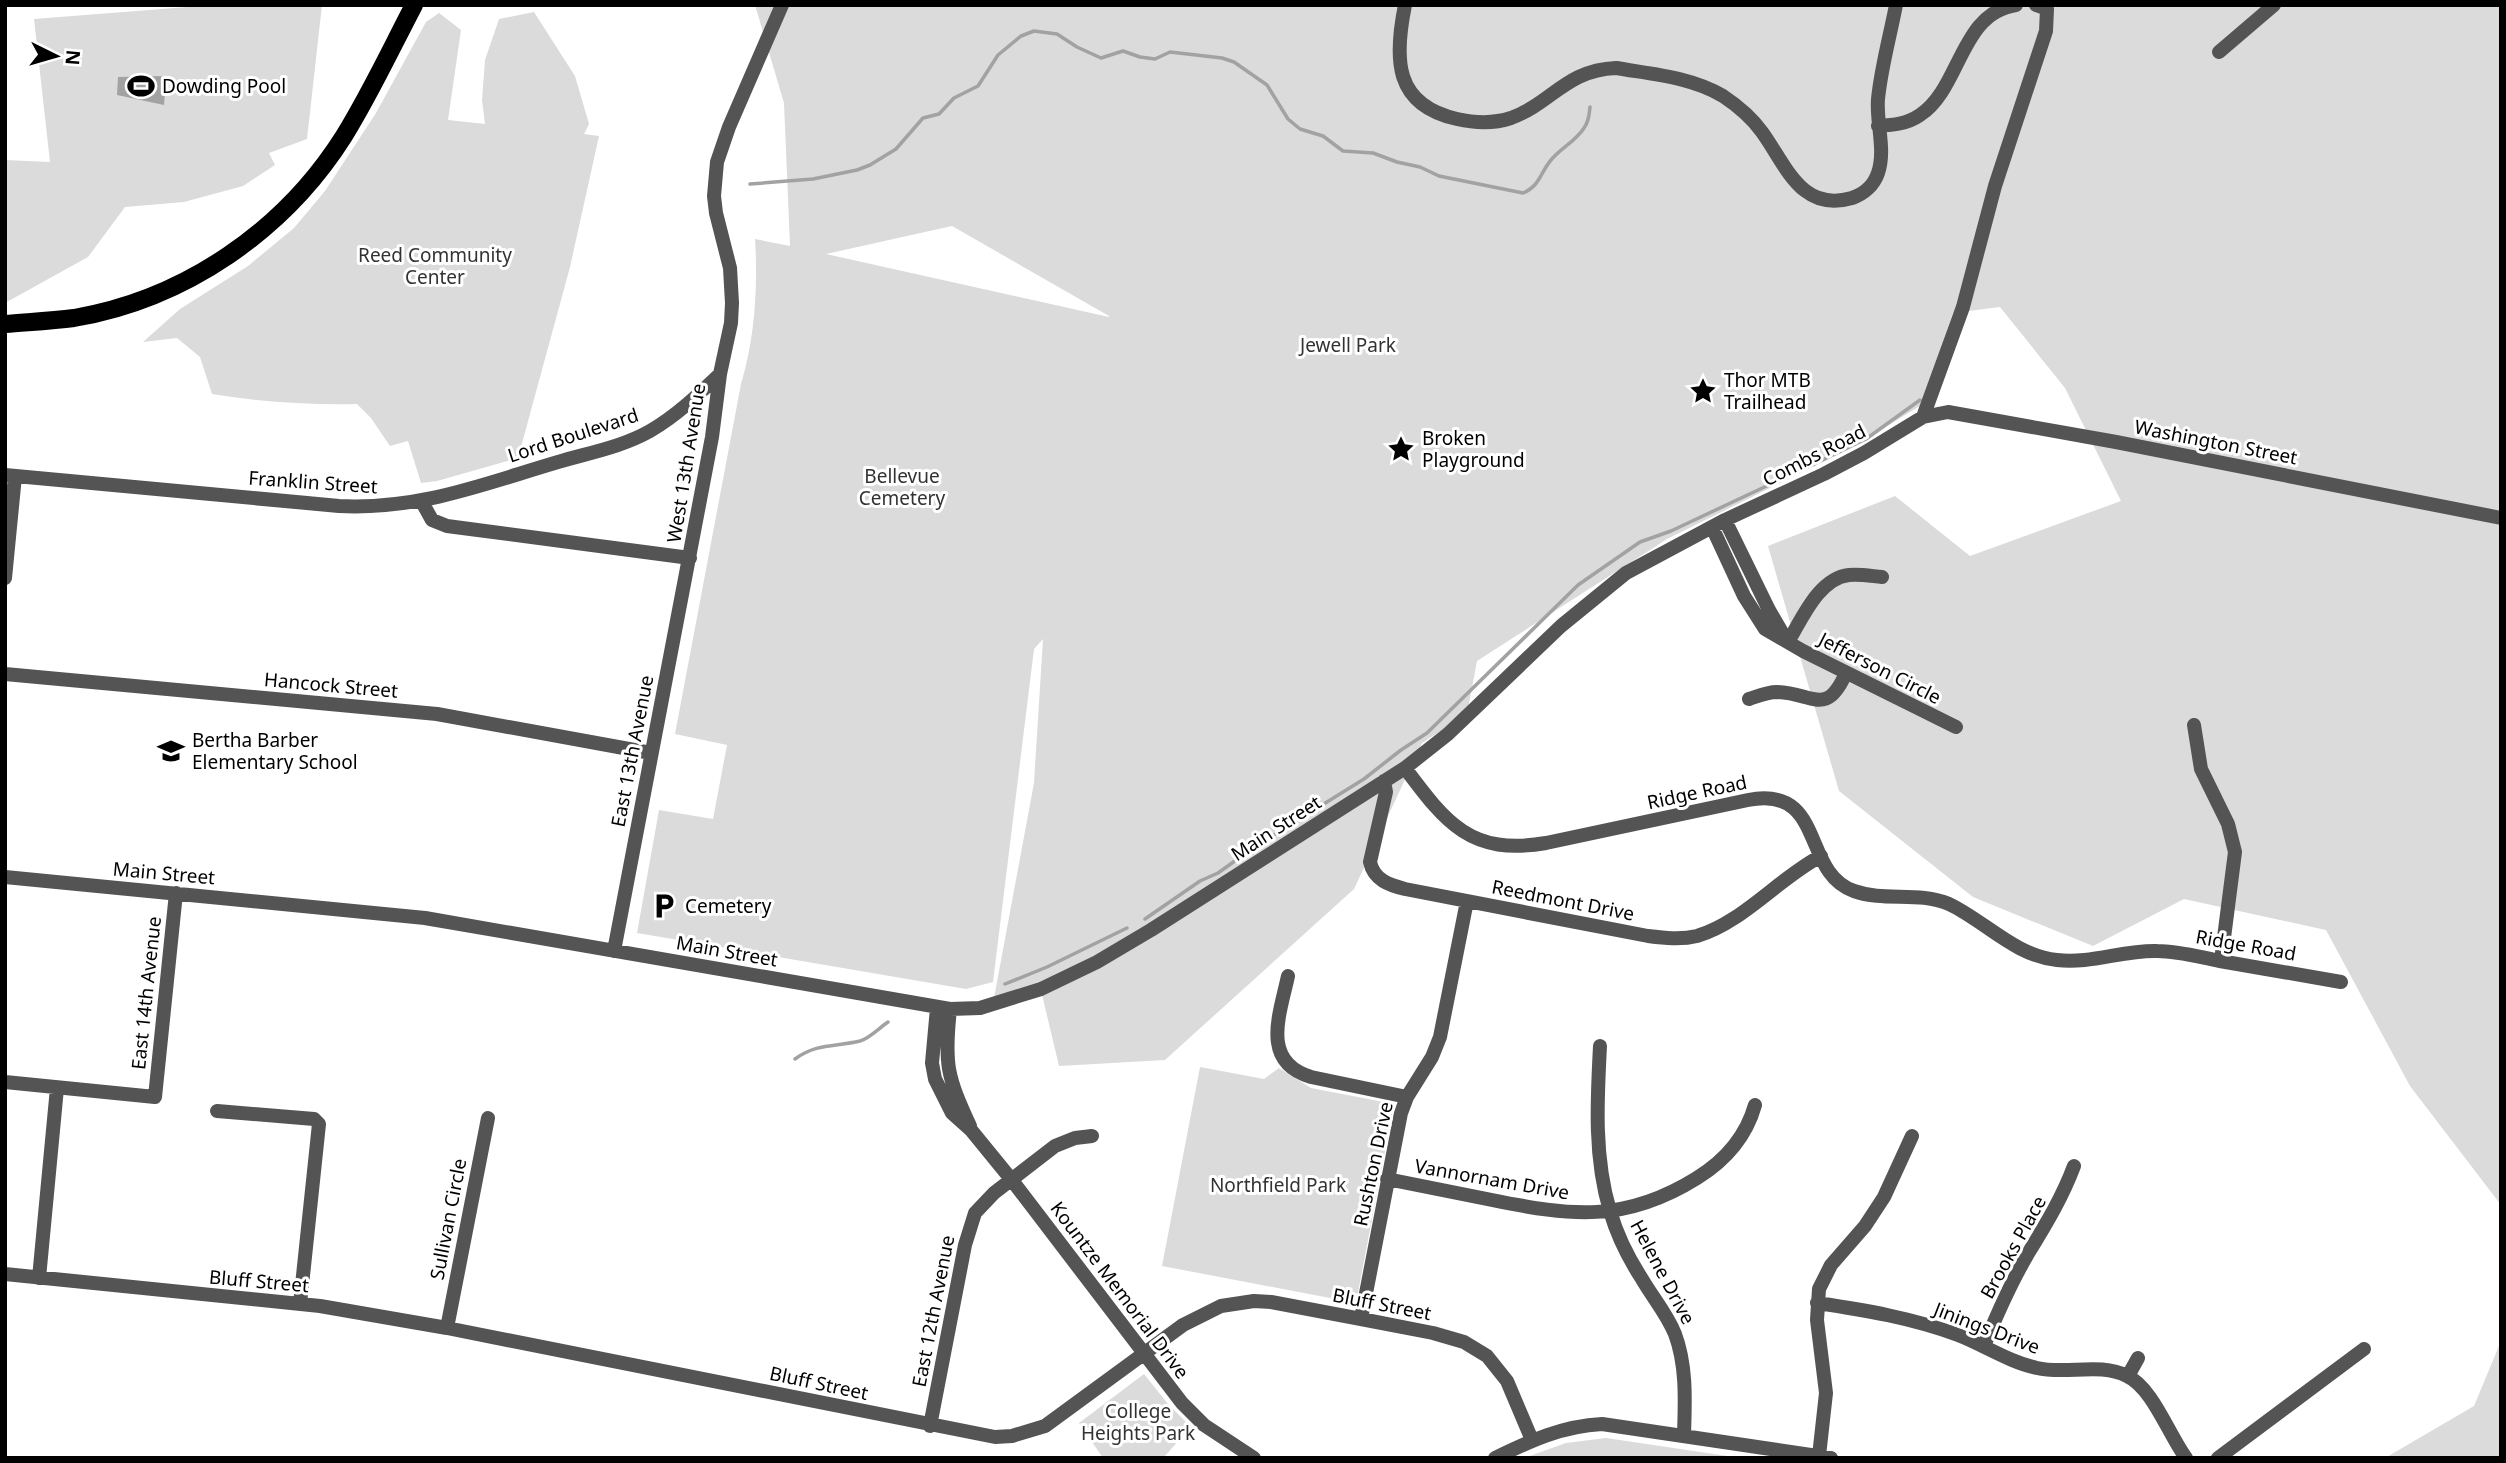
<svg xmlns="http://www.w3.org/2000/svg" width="2506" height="1463" viewBox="0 0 2506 1463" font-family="'Noto Sans',sans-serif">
<rect width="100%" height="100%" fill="#fff"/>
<path fill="#dbdbdb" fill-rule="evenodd" d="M213,5H322L307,139L269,153L275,165L243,186L184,202L125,207L88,257L5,303V160L50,162L34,19Z
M755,5H2501V1205L2410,1086L2326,930L2184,899L2093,946L1973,897L1839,791L1768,546L1895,496L1970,556L2121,501L2065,388L2000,307L1953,313L1920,406L1849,449L1667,539L1477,661L1467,714L1422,743L1354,889L1165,1060L1059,1066L1039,982L994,998L1034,783L1043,639L1034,649L993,982L966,989L637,933L659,810L713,819L727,745L675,734L741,384C755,337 758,287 755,239L790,246L784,103ZM952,226L1109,316V317L826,254Z
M534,12L575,76L589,124L584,134L599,136L570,267L518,458L437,481L421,483L408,441L390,446L371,418L357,404C308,405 260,402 212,394L200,357L177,338L143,342L180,309L248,266L294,228L325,191L376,113L426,22L439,13L461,30L448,120L485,124L482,100L485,60L499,19Z
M1200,1067L1264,1079L1279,1068L1311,1088L1394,1104L1356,1303L1162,1266Z
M2501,1341V1458H2385L2474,1406Z
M1144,1374L1168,1404L1191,1427L1163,1458H1103L1079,1423Z
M1606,1438L1741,1458H1524L1566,1443Z"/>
<path fill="#a2a2a2" d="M166,76L164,105L117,95L118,77Z"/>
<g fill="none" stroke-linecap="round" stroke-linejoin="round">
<path stroke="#a2a2a2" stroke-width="3.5" d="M750,184L813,179L857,170L870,165L896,149L923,118L939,114L954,98L978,86L998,55L1021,36L1034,31L1057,34L1077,47L1101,58L1123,51L1140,57L1155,59L1170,52L1222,58L1234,62L1267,85L1288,119L1300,129L1323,136L1343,151L1373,153L1397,162L1420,167L1439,176L1523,193C1540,186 1540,173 1551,160C1561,148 1576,141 1584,128C1589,121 1589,115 1590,107
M1804,469L1866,439L1920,400
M1145,919L1200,881L1218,873L1253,848L1364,779L1401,750L1427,733L1578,585L1640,542L1671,531L1773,483
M1005,984L1047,967L1127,928
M795,1059C817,1043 835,1047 860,1041C870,1038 879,1028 888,1022"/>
<path stroke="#545454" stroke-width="14" d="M1405,5C1394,59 1394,105 1457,119C1475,123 1493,124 1511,118C1552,103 1566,70 1616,68C1651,74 1692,77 1723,96C1738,106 1752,118 1762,132C1786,165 1801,213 1852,198C1864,194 1874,185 1878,173C1886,150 1876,123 1878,99C1881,68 1890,36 1896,5
M2219,52L2274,5
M1878,126C1893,125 1907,124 1920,115C1961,88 1960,13 2016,5
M1923,417L1948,412L2116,442L2501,518
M5,475L339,506C420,510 483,484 558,462C588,453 622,447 650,431C676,416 698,395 720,374
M422,502L432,520L447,526L690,558
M1725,520L1769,610L1787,641
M1712,527L1744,596L1765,629L1803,651L1956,727
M5,578L15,476
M1788,642C1802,619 1819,578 1849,575C1860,574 1871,576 1882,577
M5,674L437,714L651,753
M1749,699C1758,696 1767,692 1777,692C1813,693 1826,718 1846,673
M2194,725L2201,769L2228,824L2235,852L2221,961
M1405,768C1446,823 1471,856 1546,843L1748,800C1826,785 1801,873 1854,891C1885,902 1918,891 1949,904C1985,921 2015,956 2057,960C2091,964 2123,950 2157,951C2179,951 2199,957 2220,961C2261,968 2301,975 2341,982
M1384,781L1386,792L1370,862C1374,880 1389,885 1405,889L1648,936C1664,938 1681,940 1697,936C1742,923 1779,878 1821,856
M5,877L425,918L950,1009L980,1008L1041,989L1097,962L1151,930L1405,768L1448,734L1561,626L1626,573L1725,520L1824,474L1864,453L1923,417L1963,307L1995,186L2046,31L2047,9L2036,5
M614,951L712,437L720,374L731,323L732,303L730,268L716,213L714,196L717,162L729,127L782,5
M1288,976C1280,1014 1260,1062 1311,1077L1407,1097
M937,1008L932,1063L935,1079L952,1113L971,1130L1011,1179L1182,1403L1204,1425L1254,1458
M950,1009C944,1064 947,1076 970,1126
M1600,1046C1597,1102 1594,1158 1610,1211C1617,1235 1629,1259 1642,1279C1653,1298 1667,1314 1675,1334C1687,1366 1685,1402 1684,1435
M5,1082L155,1097L176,893
M217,1111L314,1119L319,1124L300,1304
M1387,1179C1422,1186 1457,1193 1492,1200C1571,1216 1625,1223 1697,1178C1726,1160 1746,1137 1755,1105
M5,1274L320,1306L447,1328L995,1437L1012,1436L1045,1426L1183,1325L1221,1306L1254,1301L1271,1302L1361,1319L1433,1333L1464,1342L1487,1356L1507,1381L1532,1440
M39,1278L57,1088
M1817,1303C1865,1310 1912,1318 1958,1335C1984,1345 2009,1362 2037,1368C2066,1375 2100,1362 2127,1376C2152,1387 2169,1435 2186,1458
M1361,1319L1401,1113L1407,1097L1432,1057L1440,1037L1467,901
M447,1328L488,1118
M1984,1346C1997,1314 2011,1282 2029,1252C2046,1224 2062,1198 2074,1166
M2128,1376L2138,1358
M930,1426L965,1245L975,1213L994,1193L1055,1146L1075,1138L1092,1136
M1819,1456L1826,1393L1817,1320L1819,1289L1831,1265L1865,1226L1884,1197L1912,1136
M1495,1458C1530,1441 1562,1426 1602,1424L1831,1458
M2218,1458L2364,1349"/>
<path stroke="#000" stroke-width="18" d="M5,324C28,322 51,321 74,318C185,299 284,231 344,136C370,94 391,49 414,5"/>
</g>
<defs>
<symbol id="stadium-bare" viewBox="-9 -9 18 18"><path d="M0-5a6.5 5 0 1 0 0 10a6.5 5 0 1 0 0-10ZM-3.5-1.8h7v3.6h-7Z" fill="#000" stroke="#fff" stroke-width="2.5" paint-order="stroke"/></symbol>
<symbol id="sight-bare" viewBox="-9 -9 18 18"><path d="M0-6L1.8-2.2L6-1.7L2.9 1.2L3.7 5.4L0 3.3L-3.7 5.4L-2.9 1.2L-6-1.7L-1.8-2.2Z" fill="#000" stroke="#fff" stroke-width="2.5" paint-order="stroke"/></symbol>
<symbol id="school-bare" viewBox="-9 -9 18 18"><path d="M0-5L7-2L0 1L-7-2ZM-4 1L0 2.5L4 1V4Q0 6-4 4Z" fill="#000" stroke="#fff" stroke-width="2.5" paint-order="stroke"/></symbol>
<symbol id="parking-bare" viewBox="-9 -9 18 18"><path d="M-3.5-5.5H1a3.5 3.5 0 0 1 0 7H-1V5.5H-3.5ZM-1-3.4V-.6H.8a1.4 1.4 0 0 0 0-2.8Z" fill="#000" stroke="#fff" stroke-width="2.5" paint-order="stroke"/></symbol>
</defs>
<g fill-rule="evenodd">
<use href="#stadium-bare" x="122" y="67" width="38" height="38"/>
<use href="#sight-bare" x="1684" y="372" width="38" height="38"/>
<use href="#sight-bare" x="1382" y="430" width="38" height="38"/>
<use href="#school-bare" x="152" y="732" width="38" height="38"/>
<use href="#parking-bare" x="645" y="887" width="38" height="38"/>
</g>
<g text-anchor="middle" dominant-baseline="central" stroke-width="6" stroke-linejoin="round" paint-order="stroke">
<g font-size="19" fill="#000" stroke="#fff" text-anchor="start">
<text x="162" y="86">Dowding Pool</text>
<text x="1724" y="380">Thor MTB<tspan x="1724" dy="22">Trailhead</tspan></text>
<text x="1422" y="438">Broken<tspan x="1422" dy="22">Playground</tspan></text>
<text x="192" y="740">Bertha Barber<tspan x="192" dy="22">Elementary School</tspan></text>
<text x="685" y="906">Cemetery</text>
</g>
<g font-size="19" fill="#323232" stroke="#fff">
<text x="435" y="255">Reed Community<tspan x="435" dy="22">Center</tspan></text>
<text x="1348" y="345">Jewell Park</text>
<text x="902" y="476">Bellevue<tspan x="902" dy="22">Cemetery</tspan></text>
<text x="1278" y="1185">Northfield Park</text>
<text x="1138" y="1411">College<tspan x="1138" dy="22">Heights Park</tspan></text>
</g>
<g font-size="19" fill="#000" stroke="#fff">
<text transform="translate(573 435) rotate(-18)">Lord Boulevard</text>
<text transform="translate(2216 442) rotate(11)">Washington Street</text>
<text transform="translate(1814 455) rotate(-27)">Combs Road</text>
<text transform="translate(686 463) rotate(-81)">West 13th Avenue</text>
<text transform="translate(313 482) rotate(4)">Franklin Street</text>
<text transform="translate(1880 668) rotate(27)">Jefferson Circle</text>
<text transform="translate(331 685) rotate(5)">Hancock Street</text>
<text transform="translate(632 751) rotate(-79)">East 13th Avenue</text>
<text transform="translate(1697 792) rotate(-12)">Ridge Road</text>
<text transform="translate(1276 828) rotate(-33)">Main Street</text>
<text transform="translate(164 873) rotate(5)">Main Street</text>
<text transform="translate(1563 900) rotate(11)">Reedmont Drive</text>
<text transform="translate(2246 945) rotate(10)">Ridge Road</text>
<text transform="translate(727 951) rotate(10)">Main Street</text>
<text transform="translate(146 993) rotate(-84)">East 14th Avenue</text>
<text transform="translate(1373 1164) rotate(-78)">Rushton Drive</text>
<text transform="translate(1492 1179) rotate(10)">Vannornam Drive</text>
<text transform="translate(448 1219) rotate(-79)">Sullivan Circle</text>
<text transform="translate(2013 1247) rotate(-61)">Brooks Place</text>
<text transform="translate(1663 1272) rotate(62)">Helene Drive</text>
<text transform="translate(259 1281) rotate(5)">Bluff Street</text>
<text transform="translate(1120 1290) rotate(53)">Kountze Memorial Drive</text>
<text transform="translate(1382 1304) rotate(11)">Bluff Street</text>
<text transform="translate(933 1311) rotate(-79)">East 12th Avenue</text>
<text transform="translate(1987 1328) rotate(21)">Jinings Drive</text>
<text transform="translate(819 1383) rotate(12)">Bluff Street</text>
</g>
</g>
<rect width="2506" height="1463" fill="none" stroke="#000000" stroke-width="14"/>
<g transform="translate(56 56) rotate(95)" stroke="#ffffff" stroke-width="5" paint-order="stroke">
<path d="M0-5L12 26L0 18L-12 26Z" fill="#000000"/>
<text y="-10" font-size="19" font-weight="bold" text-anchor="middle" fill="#000000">N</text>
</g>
</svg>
